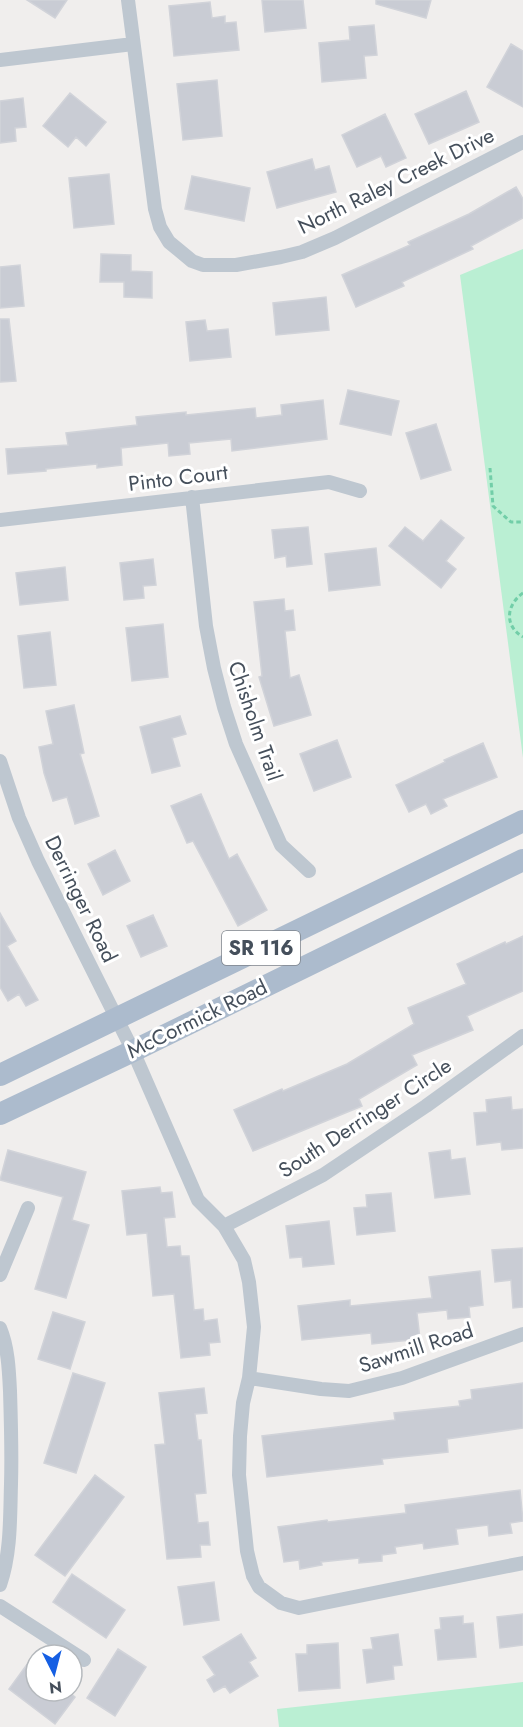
<svg xmlns="http://www.w3.org/2000/svg" width="523" height="1727" viewBox="0 0 523 1727" font-family="Jost,sans-serif">
<rect width="100%" height="100%" fill="#f0eeed"/>
<path fill="#baefd3" d="M523,249V758L460,275Z
M523,1682V1727H279L277,1709Z"/>
<path fill="#c9ccd4" stroke="#d1d3d9" stroke-width="1.5" d="M27,0H67L55,18Z
M262,0H303L306,28L265,32Z
M376,0H431L426,18L376,4Z
M210,2L212,18L225,16V23L236,22L239,50L174,56L169,6Z
M374,25L377,55L364,56L366,78L322,82L319,43L350,40L349,27Z
M511,44L523,51V107L487,87Z
M217,80L222,136L183,140L177,84Z
M466,91L479,122L429,144L415,114Z
M70,93L106,122L86,146L76,137L68,147L43,126Z
M23,98L26,127L15,128L16,141L0,143V101Z
M385,114L406,158L386,167L381,156L357,167L342,135Z
M312,159L315,170L329,166L336,192L277,208L267,172Z
M109,174L114,224L74,228L69,178Z
M192,176L250,188L244,221L185,209Z
M516,187L523,199V218L471,246L473,249L402,282L404,286L356,307L342,275L410,245L408,242L469,214Z
M101,254L131,255V271L152,272V298L124,297V282H100Z
M20,265L24,306L0,308V267Z
M326,297L329,330L276,335L273,303Z
M0,319H9L16,381L0,382Z
M205,320L207,331L228,329L231,357L190,361L186,322Z
M348,390L399,401L391,435L340,424Z
M323,400L327,439L232,451L231,439L189,443L190,454L169,456L168,443L121,448L122,465L97,468V464L46,469V471L8,474L6,449L68,445L66,433L137,425L136,417L186,412V415L255,408L256,418L282,415L281,405Z
M436,424L451,470L421,479L406,433Z
M441,520L464,538L446,561L456,569L441,588L389,546L405,527L423,541Z
M308,527L312,564L287,567L286,556L275,558L272,530Z
M376,548L380,585L329,591L325,554Z
M153,559L156,585L143,586L144,598L124,600L120,563Z
M65,567L68,600L20,605L16,573Z
M284,599L285,611L293,610L295,630L285,631L290,678L299,675L311,715L274,726L259,677L262,676L254,602Z
M163,624L168,677L132,681L126,628Z
M50,632L56,685L24,688L18,636Z
M74,705L84,753L80,754L99,816L75,824L67,797L53,801L44,773L39,747L53,744L46,711Z
M180,716L186,734L172,738L180,766L152,773L140,727Z
M337,740L351,777L314,791L300,754Z
M483,743L497,777L443,799L447,806L431,814L426,804L409,812L396,785L445,762L444,760Z
M201,794L229,859L237,854L267,910L238,926L193,841L187,843L171,806Z
M115,850L130,881L103,895L88,864Z
M0,913L16,941L7,946L38,1000L26,1006L19,994L8,1001L0,987Z
M153,915L167,946L141,957L127,926Z
M523,936V991L467,1016L473,1030L412,1055L417,1065L359,1099L362,1106L253,1151L234,1110L282,1089L283,1091L347,1064L414,1024L408,1008L466,984L457,964L505,942L506,944Z
M511,1097L512,1110L523,1109V1148L502,1150L501,1142L477,1145L474,1113L487,1112L486,1100Z
M8,1150L86,1172L72,1220L89,1225L66,1298L35,1289L63,1197L0,1180Z
M450,1150L451,1160L465,1158L470,1194L435,1198L429,1153Z
M160,1187L161,1193L172,1192L175,1217L164,1218L167,1247L180,1246L181,1256H189L194,1310L203,1309L204,1321L217,1319L220,1342L209,1343L210,1355L181,1358L174,1294L153,1296L147,1233L127,1235L122,1191Z
M391,1193L395,1231L357,1235L354,1208L367,1207L366,1195Z
M329,1221L334,1264L303,1267L302,1257L290,1258L286,1226Z
M523,1248V1307L513,1308L511,1280L495,1282L492,1250Z
M480,1271L483,1305L469,1307L470,1317L448,1319L447,1310L417,1313L420,1339L372,1344L371,1333L302,1340L298,1306L350,1300V1306L432,1298L429,1277Z
M53,1312L85,1322L70,1369L38,1359Z
M73,1373L105,1383L76,1473L44,1463Z
M523,1383V1428L447,1439L448,1452L382,1459L383,1464L267,1477L262,1436L395,1420L394,1413L460,1406L459,1401L472,1399L471,1390Z
M204,1388L207,1413L195,1414L198,1440H201L206,1493L195,1494L198,1523L208,1522L210,1545H200L201,1557L167,1559L155,1445L165,1444L159,1393Z
M95,1475L124,1497L65,1576L35,1555Z
M520,1490L523,1521L510,1523L512,1533L489,1536L488,1525L456,1529L458,1544L424,1549L423,1543L395,1547L396,1553L382,1555V1561L359,1563V1558L321,1562L322,1565L300,1569L299,1560L284,1562L278,1527L327,1520L328,1522L406,1513L405,1505Z
M72,1574L125,1610L106,1638L53,1602Z
M214,1582L219,1620L184,1625L178,1587Z
M523,1614V1645L500,1648L497,1617Z
M463,1616V1624L473,1623L476,1657L438,1660L435,1630L441,1629L440,1618Z
M241,1634L256,1658L249,1662L258,1676L230,1693L225,1686L214,1692L207,1680L215,1675L203,1657Z
M398,1634L402,1665L393,1666L394,1679L367,1683L363,1650L373,1649L371,1638Z
M338,1643L340,1688L299,1691L296,1654H307V1645Z
M118,1649L146,1667L115,1716L87,1698Z
M36,1652V1691H68L75,1697L55,1724L9,1689Z"/>
<g fill="none" stroke-linecap="round" stroke-linejoin="round">
<path stroke="#72cea8" stroke-width="3" stroke-dasharray="4.5 3" stroke-linecap="butt" d="M490,468L493,506L511,522H523
M523,593C506,605 504,626 523,637"/>
<path stroke="#bec7d0" stroke-width="14" d="M128,0L155,209L160,227L169,242L192,261L203,265H236L281,257L302,252L335,238L523,142
M0,60L133,44
M192,497L206,626L214,668L224,707L236,744L281,845L309,871
M0,520L329,482L360,491
M0,761L19,818L38,861L133,1051L198,1200L224,1226L244,1260L249,1282L254,1327L249,1378L243,1403L240,1436L239,1475L247,1551L253,1576L259,1587L281,1603L299,1608L523,1563
M224,1226L323,1175L426,1106L523,1036
M0,1275L28,1208
M0,1328C8,1347 9,1370 10,1391C11,1423 12,1453 11,1484C10,1518 11,1553 0,1585
M249,1378L321,1389L349,1391L402,1378L523,1334
M0,1606L84,1660"/>
<path stroke="#acbbcd" stroke-width="22" d="M0,1075L523,821
M0,1114L133,1051L523,860"/>
</g>
<g text-anchor="middle" dominant-baseline="central" stroke-width="6" stroke-linejoin="round" paint-order="stroke">
<rect fill="#fff" stroke="#7d848c" stroke-width="1.5" x="222" y="931" width="78" height="34" rx="4.5"/>
<g font-size="20" font-weight="bold" fill="#454f5b">
<text x="261" y="948">SR 116</text>
</g>
<g font-size="21" fill="#454f5b" stroke="#fff">
<text transform="translate(396 181) rotate(-26)">North Raley Creek Drive</text>
<text transform="translate(178 478) rotate(-7)">Pinto Court</text>
<text transform="translate(255 721) rotate(71)">Chisholm Trail</text>
<text transform="translate(81 899) rotate(64)">Derringer Road</text>
<text transform="translate(197 1019) rotate(-26)">McCormick Road</text>
<text transform="translate(365 1118) rotate(-33)">South Derringer Circle</text>
<text transform="translate(416 1348) rotate(-18)">Sawmill Road</text>
</g>
</g>
<g transform="translate(54 1673) rotate(174)"><circle r="28" fill="#ffffff" stroke="#b5b9bd" stroke-width="1.5"/>
<path d="M0-4.5L10 22L0 15L-10 22Z" fill="#155fe3"/>
<text y="-9" font-size="16" font-weight="bold" text-anchor="middle" fill="#454f5b">N</text>
</g>
</svg>
